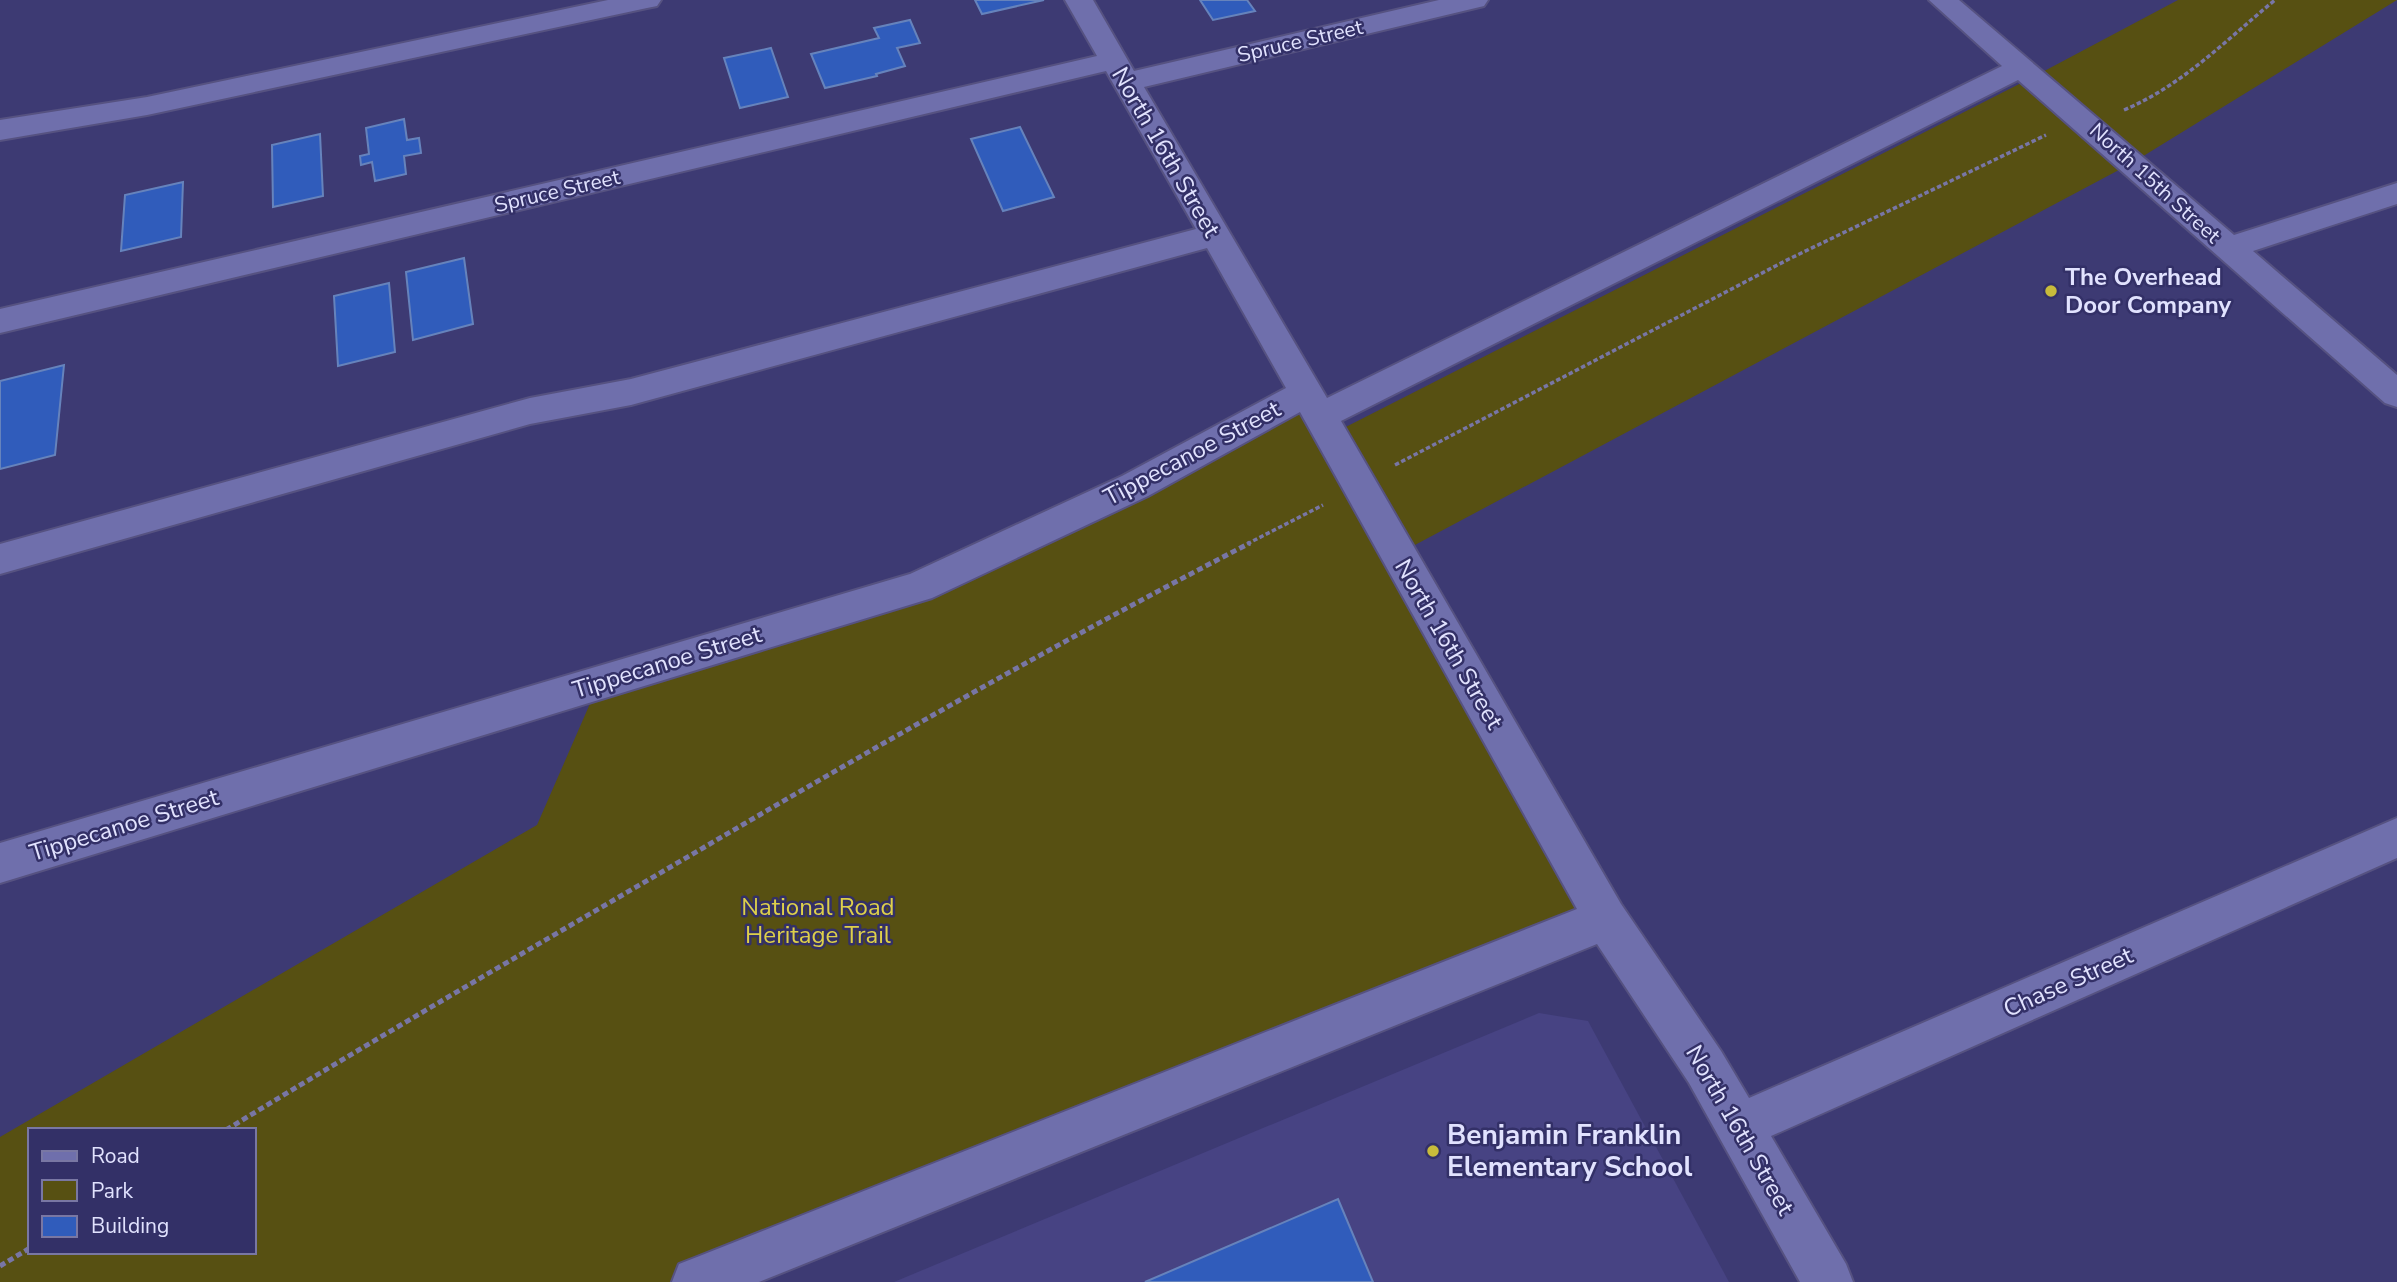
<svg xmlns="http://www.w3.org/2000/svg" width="2397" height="1282" viewBox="0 0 2397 1282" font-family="'Nunito Sans',sans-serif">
<rect width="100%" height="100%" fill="#3d3a73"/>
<path fill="#474383" d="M1539,1013L1588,1021L1729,1282H894Z"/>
<path fill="#575012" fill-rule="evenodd" d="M2178,0H2397L2132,163L1398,554L1606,919L697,1282H0V1137L537,825L599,683L919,586L1305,393L1330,435L2033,77ZM30,1130H254V1252H30Z"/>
<path fill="#305cbb" stroke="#6683bc" stroke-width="2" d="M975,0H1044L982,14Z
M1200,0H1247L1255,11L1213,20Z
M910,20L920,43L897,48L905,66L876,74L877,76L825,88L811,54L879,38L874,28Z
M771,48L788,97L740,108L724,58Z
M404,119L407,140L419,138L421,153L404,156L406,174L375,181L372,162L361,165L360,156L369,154L366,128Z
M1020,127L1054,197L1003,211L971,139Z
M320,134L323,196L273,207L272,145Z
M183,182L181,237L121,251L125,195Z
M464,258L473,324L413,340L406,272Z
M389,283L395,352L338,366L334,296Z
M64,365L55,455L0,469V381Z
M1338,1199L1373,1282H1145Z"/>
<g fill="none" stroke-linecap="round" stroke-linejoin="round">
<defs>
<path id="minor" d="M608,0H661L657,6L647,8L147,115L0,140V120L147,97Z
M1065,0H1093L1134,71L1439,0H1488L1484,6L1144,87L1327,398L2002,66L1929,0H1959L2234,235L2397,183V204L2253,251L2397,375V407L2385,403L2018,80L1341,421L1621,904L1721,1051L1749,1098L2397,818V858L1771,1136L1846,1264L1853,1282H1800L1689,1083L1597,944L759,1282H672L679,1264L697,1257L1577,909L1300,412L1148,496L932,598L0,883V843L910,574L1122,476L1286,388L1207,248L631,405L530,424L0,574V544L530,398L631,379L1196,229L1106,71L0,333V309L1097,56Z"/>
</defs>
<use href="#minor" stroke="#565281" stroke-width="4"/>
<path stroke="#7876a5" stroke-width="3.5" stroke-dasharray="4.5 2.5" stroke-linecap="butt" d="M2124,110C2183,85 2226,40 2275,0
M1395,465L1789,259L2046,135
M1247,544L1323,505"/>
<path stroke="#7876a5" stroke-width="5" stroke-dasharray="6 3.5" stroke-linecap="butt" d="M226,1130C380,1036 535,946 691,855C875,747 1060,641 1250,543
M0,1266L30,1248"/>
<use href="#minor" fill="#6f6fac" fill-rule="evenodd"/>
</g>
<g fill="#c8bb3b" stroke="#333067" stroke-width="2.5">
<circle cx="2051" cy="291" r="7"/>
<circle cx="1433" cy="1151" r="7"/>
</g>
<g text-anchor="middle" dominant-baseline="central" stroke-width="5" stroke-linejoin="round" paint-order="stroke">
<g font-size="21" fill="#e1e2fe" stroke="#333067">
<text transform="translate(1300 41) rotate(-13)">Spruce Street</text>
<text transform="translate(2155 183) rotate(42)">North 15th Street</text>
<text transform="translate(557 191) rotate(-13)">Spruce Street</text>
</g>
<g font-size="24" fill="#e1e2fe" stroke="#333067">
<text transform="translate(1166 152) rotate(60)">North 16th Street</text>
<text transform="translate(1192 453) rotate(-28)">Tippecanoe Street</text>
<text transform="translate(1449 644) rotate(60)">North 16th Street</text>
<text transform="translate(667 662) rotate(-17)">Tippecanoe Street</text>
<text transform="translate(124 825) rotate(-17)">Tippecanoe Street</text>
<text transform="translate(2068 982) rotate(-24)">Chase Street</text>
<text transform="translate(1740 1130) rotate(60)">North 16th Street</text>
</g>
<g font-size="24" font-weight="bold" fill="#e1e2fe" stroke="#333067" text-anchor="start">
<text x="2065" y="277">The Overhead<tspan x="2065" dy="28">Door Company</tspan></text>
</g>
<g font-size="24" fill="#ded04a" stroke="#333067">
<text x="818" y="907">National Road<tspan x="818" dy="28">Heritage Trail</tspan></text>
</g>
<g font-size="28" font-weight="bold" fill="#e1e2fe" stroke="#333067" text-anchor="start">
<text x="1447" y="1135">Benjamin Franklin<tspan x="1447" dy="32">Elementary School</tspan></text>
</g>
</g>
<rect x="28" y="1128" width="228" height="126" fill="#333067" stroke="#7977a3" stroke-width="2"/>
<rect x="42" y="1151" width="35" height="10" fill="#6f6fac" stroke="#7977a3" stroke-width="2"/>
<text x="91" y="1163" font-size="21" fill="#e1e2fe">Road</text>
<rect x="42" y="1180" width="35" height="21" fill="#575012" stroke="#7977a3" stroke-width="2"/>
<text x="91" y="1198" font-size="21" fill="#e1e2fe">Park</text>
<rect x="42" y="1216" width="35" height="21" fill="#305cbb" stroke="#7977a3" stroke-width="2"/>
<text x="91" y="1233" font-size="21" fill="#e1e2fe">Building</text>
</svg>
